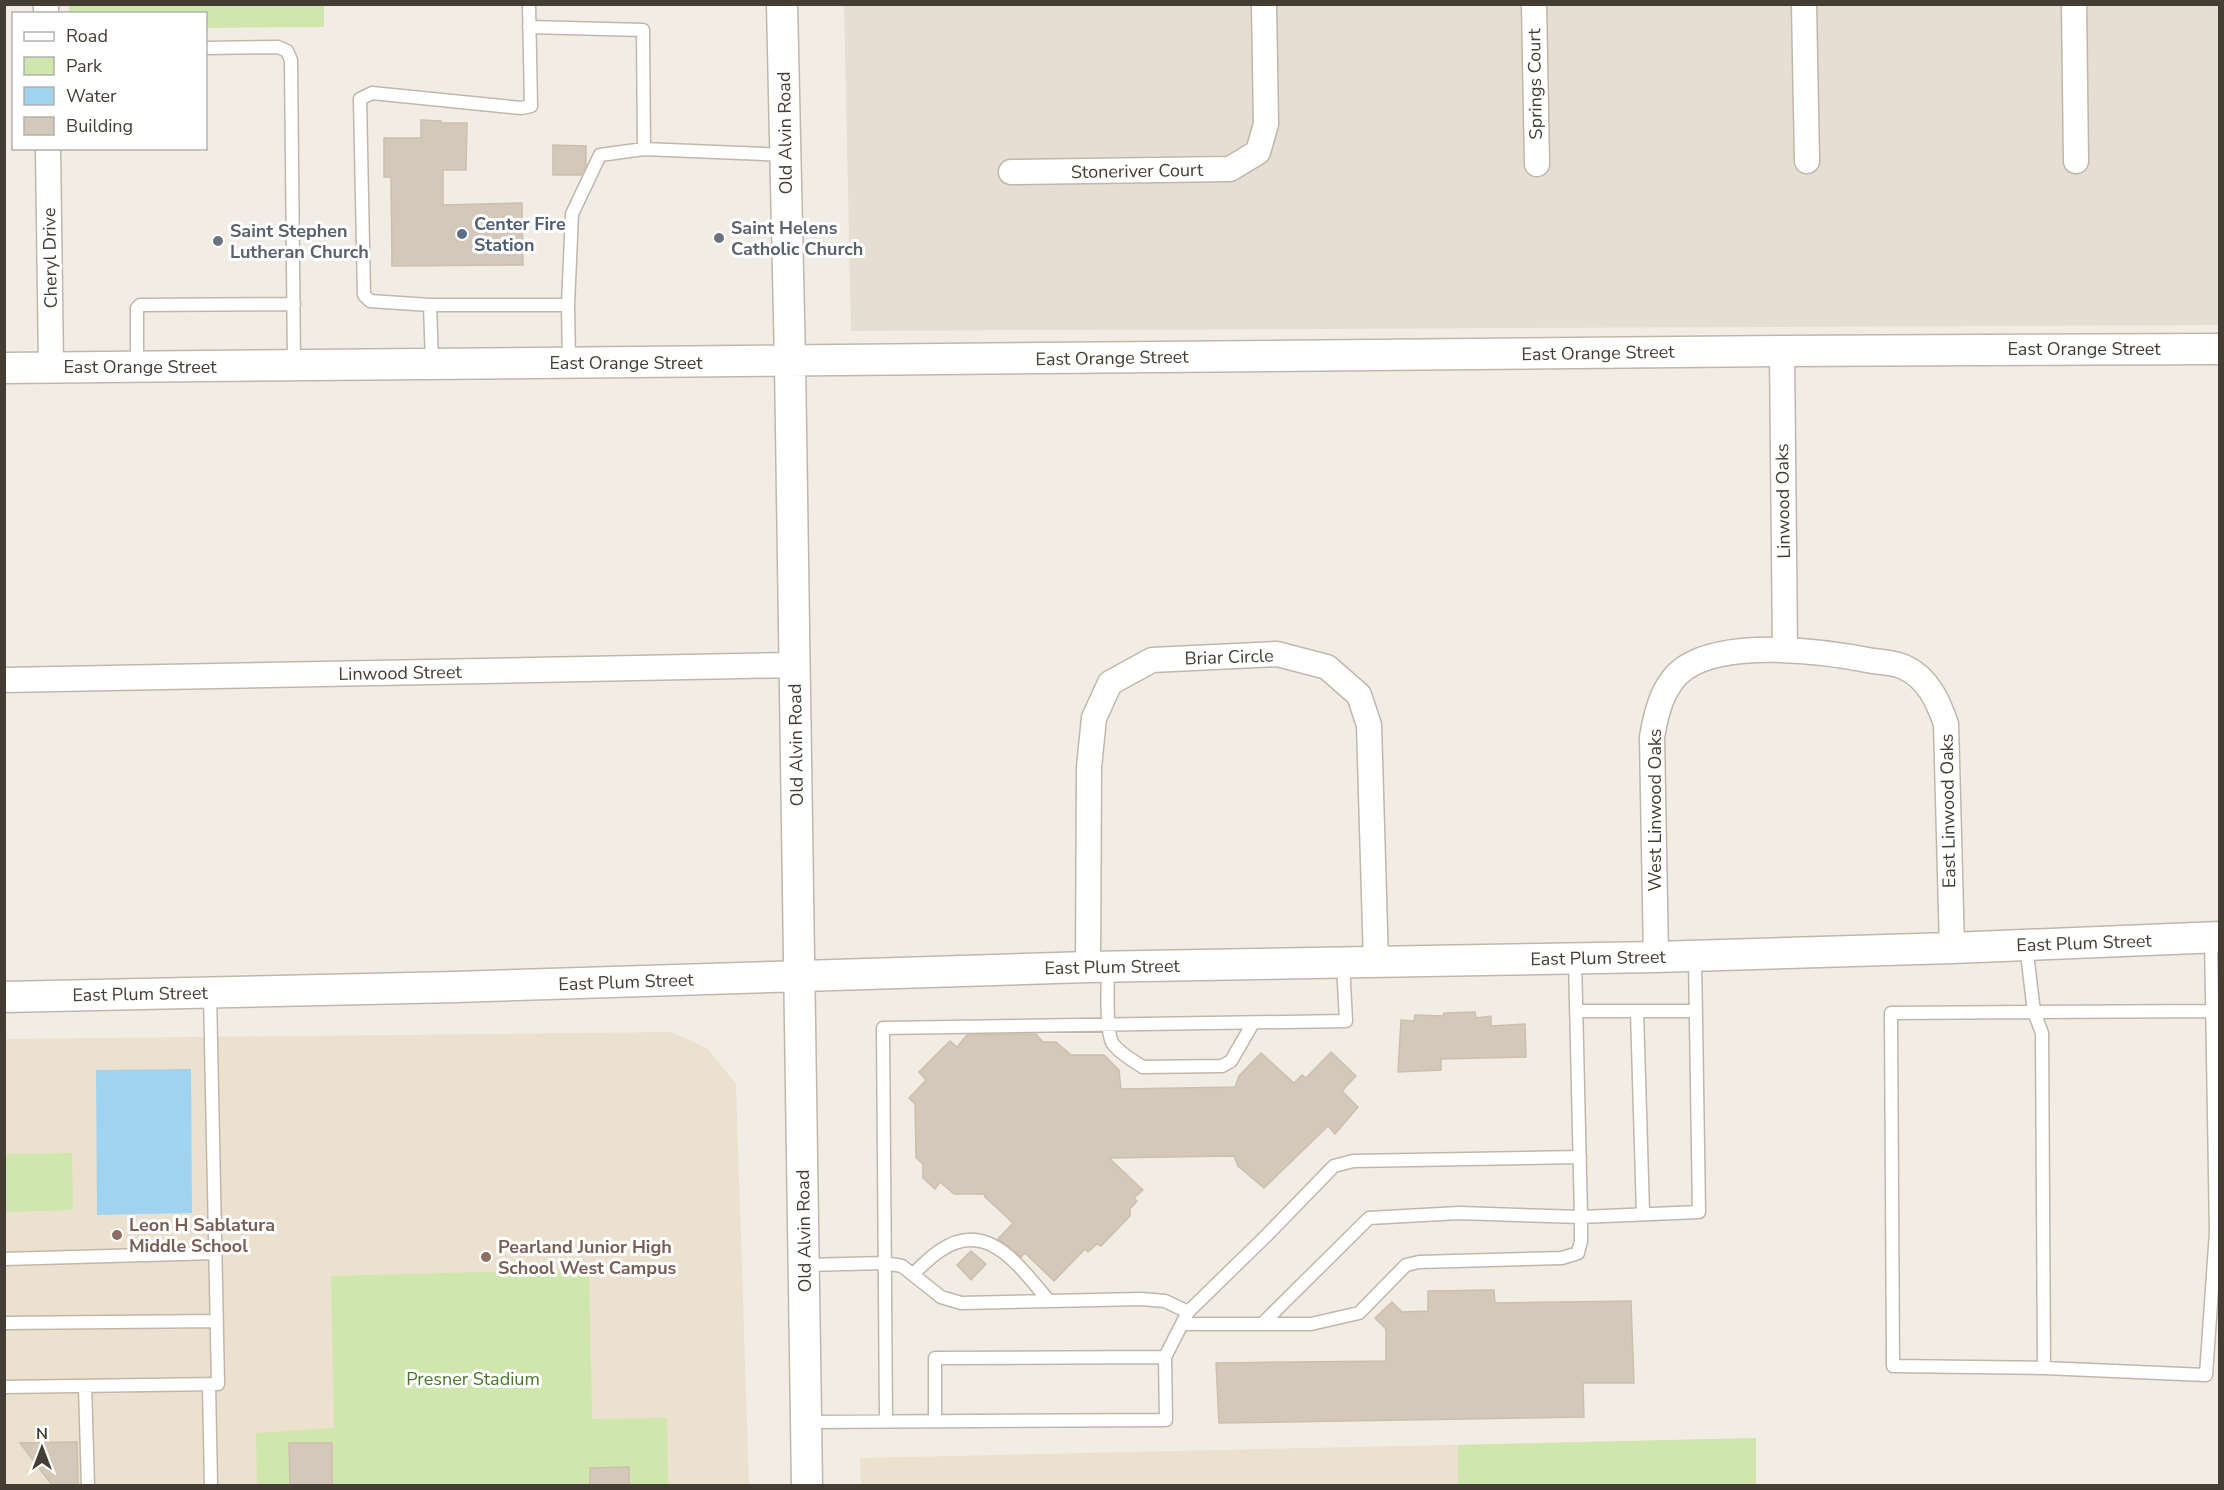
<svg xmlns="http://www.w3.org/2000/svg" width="2224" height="1490" viewBox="0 0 2224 1490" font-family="'Nunito Sans',sans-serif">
<rect width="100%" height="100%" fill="#f2ede4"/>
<path fill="#e6ded2" d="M844,5H2219V325L851,331Z"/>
<path fill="#ebe1ce" d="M671,1032L707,1048L736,1084L749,1485H5L4,1039Z
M1756,1438V1485L861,1486L860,1458Z"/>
<path fill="#cfe7ac" d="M69,5H324V27L206,28V14L69,13Z
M72,1153L73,1210L5,1212V1154Z
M589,1269L592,1419L667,1418L668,1485H257L256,1433L334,1428L331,1276Z
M1756,1438V1485H1458V1445Z"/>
<path fill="#9fd3ef" d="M191,1069L192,1213L97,1215L96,1070Z"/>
<path fill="#d3c8b9" stroke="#cebfad" stroke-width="1.5" d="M421,120L441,121V123H467L466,170H443V205L522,203L523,265L392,266L391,177H384V138H421Z
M553,145L586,146V166L581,175H553Z
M1475,1012L1476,1018L1491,1016V1026L1525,1024L1526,1057L1441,1059V1070L1398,1072L1401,1020L1414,1021L1415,1015L1443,1016L1444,1013Z
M1036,1034L1043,1042H1056L1071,1055H1104L1119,1070L1121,1089L1235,1087L1239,1076L1261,1053L1294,1083L1302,1075L1306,1078L1331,1052L1356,1076L1342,1091L1358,1107L1335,1134L1328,1126L1264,1188L1238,1166L1234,1156L1109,1158L1143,1190L1134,1198L1137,1201L1130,1209V1216L1101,1246L1097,1244L1088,1252L1085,1249L1054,1281L1025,1253L1021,1257L998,1239L1013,1223L985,1197L984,1194H954L940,1182L935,1189L923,1178V1164L916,1158L915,1104L909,1098L926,1080L919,1072L950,1041L957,1047L967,1035Z
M971,1251L986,1264L971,1280L957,1265Z
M1494,1290L1495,1303L1631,1301L1634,1383H1583L1584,1417L1219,1423L1216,1363L1386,1361V1329L1375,1318L1392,1302L1402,1312L1428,1311V1291Z
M77,1442L78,1485H52L20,1443Z
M289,1443H332V1485H290Z
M629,1467V1485H590V1468Z"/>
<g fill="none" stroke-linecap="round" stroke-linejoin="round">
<defs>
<path id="service" d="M529,27L643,30L644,149L600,155L572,214L568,305
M206,48L278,47L287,51L291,60L294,365
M644,149L785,155
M430,305L370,301L364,295L360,99L372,93L521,108L531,106L529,4
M432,363L430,305H568L569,362
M137,366V308L140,305L294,304
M2211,938L2216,1232L2206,1375L2044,1368L1893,1366L1891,1013L2212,1011
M2026,945L2034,1012L2042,1033L2044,1368
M1108,967C1108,982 1105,1032 1113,1044C1120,1053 1133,1061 1143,1067L1222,1066L1231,1061L1253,1023
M1577,1011H1696
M1637,1011L1643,1213
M4,1259L215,1253
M805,1265L885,1263L902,1266L941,1297L961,1303L1141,1299L1165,1301L1188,1312
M913,1274C922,1266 931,1256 941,1250C989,1218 1021,1269 1049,1301
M4,1323L217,1321
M1182,1324H1311L1359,1313L1406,1265L1419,1262L1562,1258L1578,1253L1581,1241V1217L1575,959
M1262,1324L1369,1218L1459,1213L1581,1217L1699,1212L1695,957
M209,1384L211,1486
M85,1386L88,1486
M4,1387L218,1384L210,993
M886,1421L883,1028L1346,1021L1343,964
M935,1421V1358L1165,1357
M807,1422L1166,1420L1165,1357L1188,1312L1266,1236L1334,1166L1353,1161L1580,1157"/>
<path id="minor" d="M46,4V14
M1534,4L1537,164
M1804,4L1807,161
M2074,4L2076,161
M48,148L51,367
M1011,172L1230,169L1258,152L1266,124L1264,4
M1782,351L1785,650
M4,680L795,665
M1656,957L1652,737C1656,713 1663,683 1685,668C1728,639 1824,651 1873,661C1883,662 1896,663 1904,667C1928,678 1938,701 1946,724L1952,948
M1088,967L1089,767L1094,718L1110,683L1152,660L1277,654L1327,667L1359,695L1369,725L1376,963"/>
<path id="tertiary" d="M782,4L790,362L807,1486
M4,368L1782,351L2220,349
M4,997L455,987L1088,967L1656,957L1952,948L2220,937"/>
</defs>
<use href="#service" stroke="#c0b7aa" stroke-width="15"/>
<use href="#minor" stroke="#c0b7aa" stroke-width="27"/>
<use href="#tertiary" stroke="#c0b7aa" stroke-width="33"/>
<use href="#service" stroke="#fff" stroke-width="12"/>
<use href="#minor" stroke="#fff" stroke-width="24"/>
<use href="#tertiary" stroke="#fff" stroke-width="30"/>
</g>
<circle fill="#5c6f8a" stroke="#fff" stroke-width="2" cx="462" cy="234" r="6"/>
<g fill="#6b7280" stroke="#fff" stroke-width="2">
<circle cx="719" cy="238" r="6"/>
<circle cx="218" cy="241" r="6"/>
</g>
<g fill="#8d6e63" stroke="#fff" stroke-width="2">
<circle cx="117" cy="1235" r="6"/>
<circle cx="486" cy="1257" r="6"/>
</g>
<g text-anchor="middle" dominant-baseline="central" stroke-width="6" stroke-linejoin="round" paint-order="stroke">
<g font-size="18" fill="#443d34" stroke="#fff">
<text transform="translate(1535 84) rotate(-91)">Springs Court</text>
<text transform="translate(785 133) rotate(-91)">Old Alvin Road</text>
<text transform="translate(1137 171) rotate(-1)">Stoneriver Court</text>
<text transform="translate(50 258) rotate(-91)">Cheryl Drive</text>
<text x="2084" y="349">East Orange Street</text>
<text transform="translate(1598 353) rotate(-1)">East Orange Street</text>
<text transform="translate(1112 358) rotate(-1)">East Orange Street</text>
<text x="626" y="363">East Orange Street</text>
<text x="140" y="367">East Orange Street</text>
<text transform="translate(1783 501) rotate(-91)">Linwood Oaks</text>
<text transform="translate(1229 657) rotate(-2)">Briar Circle</text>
<text transform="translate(400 673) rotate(-1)">Linwood Street</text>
<text transform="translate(796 745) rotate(-91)">Old Alvin Road</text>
<text transform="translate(1655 810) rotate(-90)">West Linwood Oaks</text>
<text transform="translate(1948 811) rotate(-91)">East Linwood Oaks</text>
<text transform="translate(2084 943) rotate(-2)">East Plum Street</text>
<text transform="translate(1598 958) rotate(-1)">East Plum Street</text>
<text transform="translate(1112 967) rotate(-1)">East Plum Street</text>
<text transform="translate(626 982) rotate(-2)">East Plum Street</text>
<text transform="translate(140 994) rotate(-1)">East Plum Street</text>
<text transform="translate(804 1231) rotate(-91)">Old Alvin Road</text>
</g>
<g font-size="18" font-weight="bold" fill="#4e5e75" stroke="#fff" text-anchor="start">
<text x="474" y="224">Center Fire<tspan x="474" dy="21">Station</tspan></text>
</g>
<g font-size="18" font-weight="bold" fill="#5b616d" stroke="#fff" text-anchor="start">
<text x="731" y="228">Saint Helens<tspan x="731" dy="21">Catholic Church</tspan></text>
<text x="230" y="231">Saint Stephen<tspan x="230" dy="21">Lutheran Church</tspan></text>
</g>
<g font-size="18" font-weight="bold" fill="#785e54" stroke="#fff" text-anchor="start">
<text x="129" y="1225">Leon H Sablatura<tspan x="129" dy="21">Middle School</tspan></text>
<text x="498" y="1247">Pearland Junior High<tspan x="498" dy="21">School West Campus</tspan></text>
</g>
<g font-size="18" fill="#497528" stroke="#fff">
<text x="473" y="1379">Presner Stadium</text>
</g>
</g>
<rect width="2224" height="1490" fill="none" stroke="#443d34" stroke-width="12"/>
<rect x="12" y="12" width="195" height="138" fill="#ffffff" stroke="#b4b1ae" stroke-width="1.5"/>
<rect x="24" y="32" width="30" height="9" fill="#ffffff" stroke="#b4b1ae" stroke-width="1.5"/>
<text x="66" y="42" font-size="18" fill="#443d34">Road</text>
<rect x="24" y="57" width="30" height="18" fill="#cfe7ac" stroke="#b4b1ae" stroke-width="1.5"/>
<text x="66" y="72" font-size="18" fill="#443d34">Park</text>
<rect x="24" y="87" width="30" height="18" fill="#9fd3ef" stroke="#b4b1ae" stroke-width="1.5"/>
<text x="66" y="102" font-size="18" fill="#443d34">Water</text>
<rect x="24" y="117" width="30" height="18" fill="#d3c8b9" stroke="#b4b1ae" stroke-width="1.5"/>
<text x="66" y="132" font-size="18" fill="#443d34">Building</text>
<g transform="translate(42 1448)" stroke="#ffffff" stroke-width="4.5" paint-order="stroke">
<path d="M0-4.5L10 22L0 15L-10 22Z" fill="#443d34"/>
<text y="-9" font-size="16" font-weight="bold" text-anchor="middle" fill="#443d34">N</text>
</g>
</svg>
